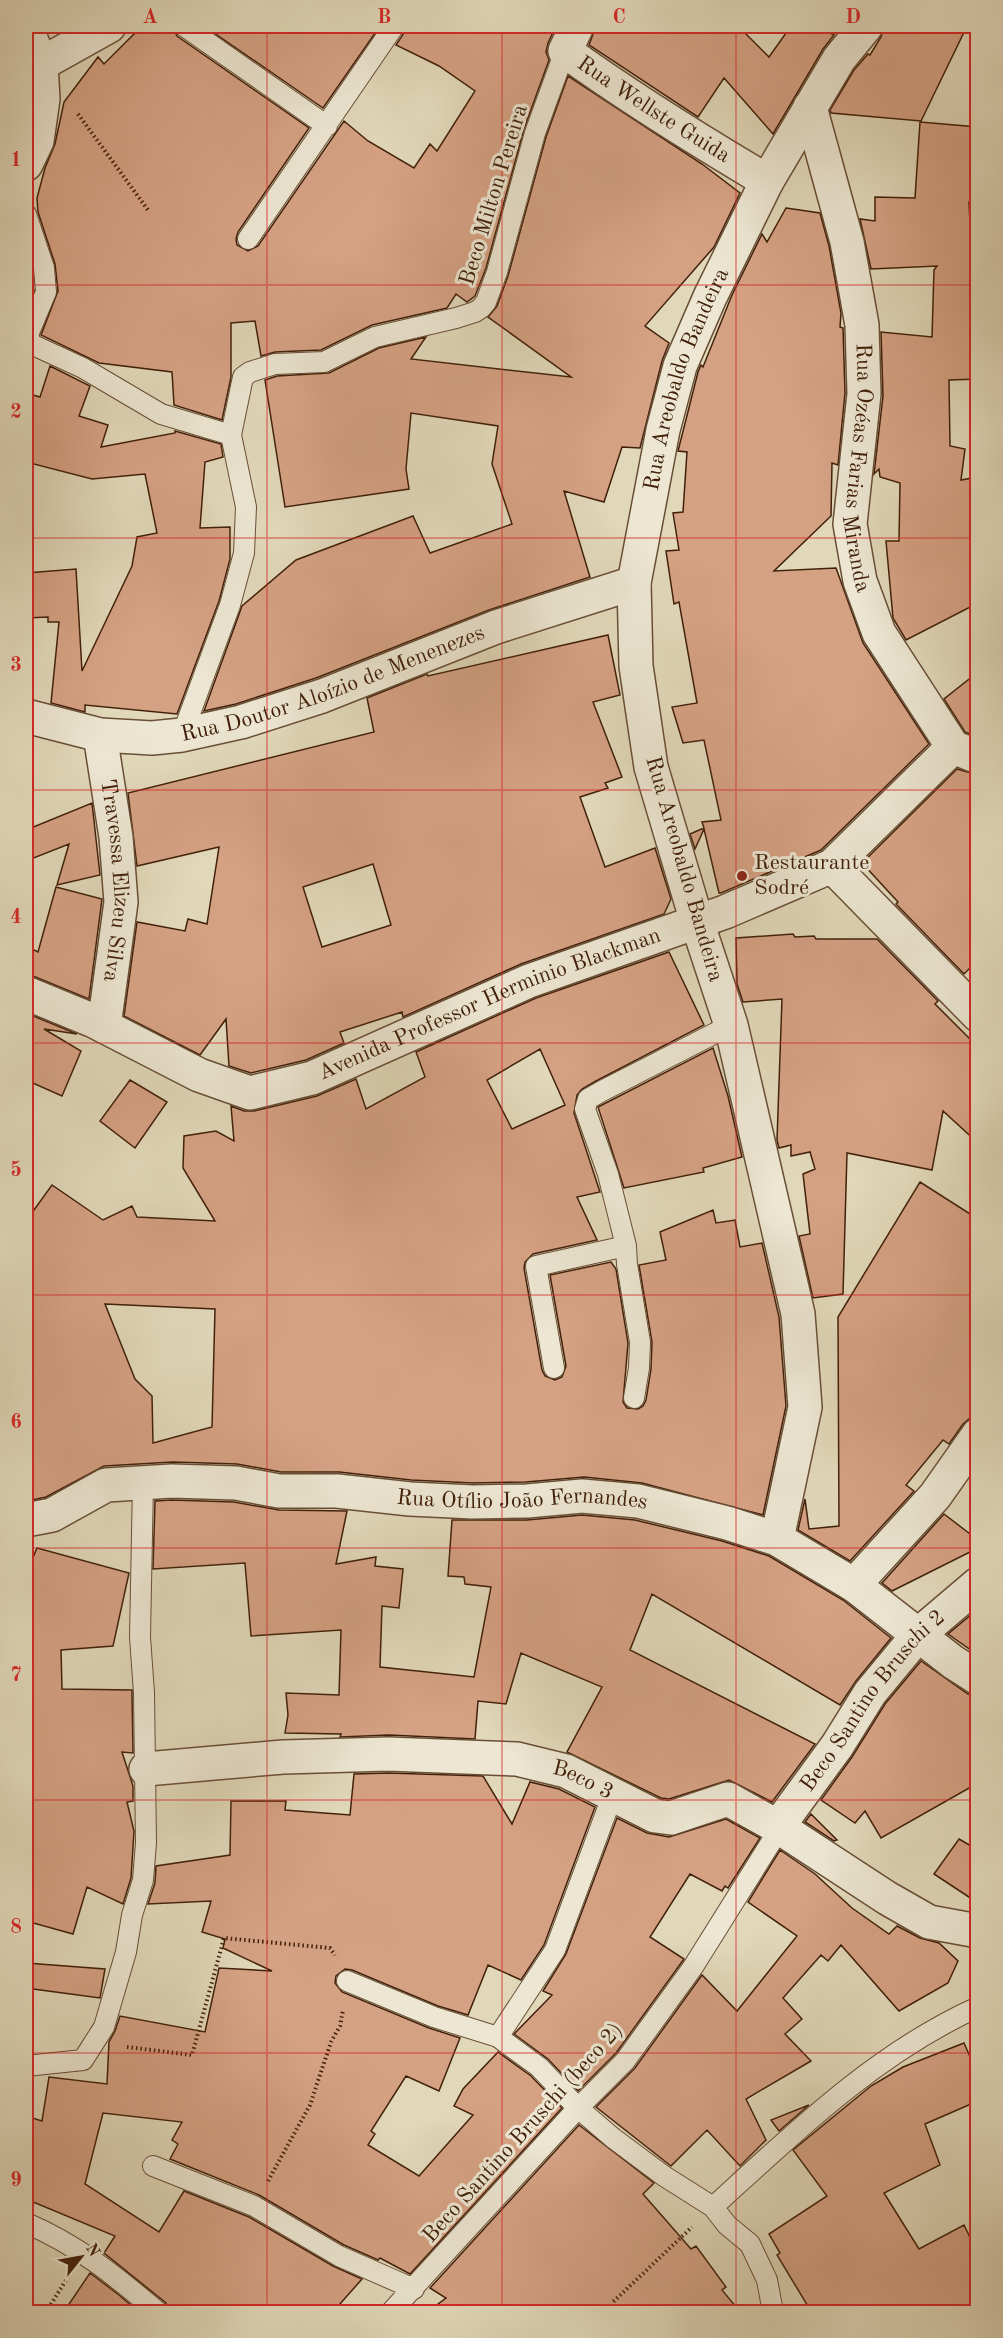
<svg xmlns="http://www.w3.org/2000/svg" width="1003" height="2338" viewBox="0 0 1003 2338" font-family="'Old Standard TT',serif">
<rect width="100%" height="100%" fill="#e1d8ba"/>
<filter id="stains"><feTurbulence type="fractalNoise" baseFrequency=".00333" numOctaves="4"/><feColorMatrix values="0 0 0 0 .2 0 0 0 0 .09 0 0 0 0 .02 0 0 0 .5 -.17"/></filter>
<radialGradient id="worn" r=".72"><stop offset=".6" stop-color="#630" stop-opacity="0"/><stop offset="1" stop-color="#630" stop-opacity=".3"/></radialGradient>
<path fill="#d5a183" stroke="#41200a" stroke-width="1.5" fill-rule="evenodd" d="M142,26H172L177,36L309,128L238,232L236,239L237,245L248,251L258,246L344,121L368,141L414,168L430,144L437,151L475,91L439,66L396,45L404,33L406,26H556L548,43L546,52L549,60L524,129L486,268L475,296L467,302L456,294L447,308L372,325L321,350L275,352L261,356L255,321L231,323V377L222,420L174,405L172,372L99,363L41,335L58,291L55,264L38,212L37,198L45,168L55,144L64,102L98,57L104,64Z
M204,26H380L323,108Z
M596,26H738L769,57L791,26H816L834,35L823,49L773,134L724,78L698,117L589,45Z
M884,26H967L921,121L831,113L830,110L854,70L868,54L870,55L881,37Z
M568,76L702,164L740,193L714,247L645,326L669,343L662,361L640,448L622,447L604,502L564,491L590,577L489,610L316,678L236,704L204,711L242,606L296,560L413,516L430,553L512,524L492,464L498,426L411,413L406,469L409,489L285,507L265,380L277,376L329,373L379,348L426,337L411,359L571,377L488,317L497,306L508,276L546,137Z
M920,122L978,127V203L969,202L972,265H978V379L949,380L950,446L965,449L961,480L978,477V603L906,640L893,618L886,541H899L900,483L880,477L879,469L874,474L883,396L881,332L932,337L934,270L937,266L871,269L860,219L875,221V197L915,198Z
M786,208L820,213L829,246L841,313L840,327L843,328L845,393L838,465L832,463L831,516L774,571L836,568L863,643L929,744L821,850L721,893H719L704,829L695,849L690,834L704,828L702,822L721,820L704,740L683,743L672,707L697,703L679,602L674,604L666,551L679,550L673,513L683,512L687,452L678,451L698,372L701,365L703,367L732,295L762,234L767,242Z
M26,277L34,290L26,310Z
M50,366L90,386L79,416L108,425L101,447L175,433V431L221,444L223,457L205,462L200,528L230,527V559L219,601L177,714L85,705V712L51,703L59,622H48V617L26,618V573L76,569L82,671L132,566L137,537L157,533L145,474L92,479L26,462V393L40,397Z
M608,635L620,695L593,702L622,777L605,783L608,788L580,797L605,867L655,848L671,899L664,914L521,964L403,1017L402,1012L340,1032L344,1043L306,1060L251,1073L229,1066L226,1019L200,1055L124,1016L137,922L185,931L188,919L207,924L219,847L137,866L128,793L374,732L367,698L427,674L428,676ZM373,864L391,925L322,947L303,887Z
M978,672V737L965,732L944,699Z
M957,769L978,775V960L964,974L896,904L898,902L862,863Z
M92,803L100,875L57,885L69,844L26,861V830Z
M56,887L102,899L89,999L33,976L26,975V946L38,952Z
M793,934L795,937L814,936L816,939H877L938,1001L935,1004L978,1047V1143L943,1111L932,1170L847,1153L843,1294L813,1298L799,1236L810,1234L803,1174L815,1169L810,1152L791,1156V1145L779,1148L777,1140L782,999L743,1002L737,984L736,938Z
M669,952L704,1025L596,1081L582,1089L577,1095L574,1113L600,1192L577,1197L597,1240L533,1254L525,1262L524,1268L542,1370L545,1376L555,1380L562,1377L566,1366L550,1275L611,1262L616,1269L628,1343L623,1402L627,1408L638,1409L643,1406L646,1400L651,1369L652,1342L639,1265L666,1260L660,1232L713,1210L716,1223L735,1220L740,1247L762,1243L779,1317L786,1406L763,1515L642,1483L584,1477L526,1482L473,1483L411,1480L339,1472H281L237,1464L173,1462L104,1466L46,1497L28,1501L26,1426V1221L52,1185L103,1220L132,1206L137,1217L215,1221L183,1168L184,1136L216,1131L234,1141L231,1106L244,1111H254L317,1096L356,1079L366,1109L425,1077L416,1052L536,998ZM540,1049L565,1105L512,1129L487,1080ZM105,1304L215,1309L212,1427L153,1443L152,1396L135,1379Z
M26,1013L77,1034L44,1029L81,1051L62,1096L26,1080Z
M713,1048L728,1096L742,1157L703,1168L704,1172L624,1188L598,1107Z
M130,1080L167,1102L135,1148L100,1121Z
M920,1182L978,1219V1417L970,1418L963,1424L949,1444L943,1440L906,1485L914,1491L850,1561L798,1530L805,1499L809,1529L839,1526L838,1317Z
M172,1500L234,1502L279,1510L347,1511L336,1564L376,1557L375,1566L403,1569L399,1608L382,1606L380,1667L474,1677L491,1587L465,1584L464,1577L448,1576L452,1520H527L582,1515L635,1520L722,1541L769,1556L843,1600L891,1638L856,1681L840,1705L652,1594L630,1650L815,1744L772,1802L729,1780L669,1799L661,1798L567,1752L602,1687L521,1653L506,1704L478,1701L475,1739L389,1735L340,1737L341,1734L285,1733L288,1715L286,1693L339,1695L341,1630L251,1636L245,1563L153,1569L155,1501Z
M944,1514L978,1540V1548L892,1591L882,1583Z
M37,1548L129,1573L113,1646L61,1650L62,1689L132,1690V1694L133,1753L122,1752L133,1786V1801L127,1802L134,1831L131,1878L123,1904L87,1887L73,1934L26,1921V1574Z
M978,1609V1655L948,1634Z
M921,1661L968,1694L978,1697V1783L881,1838L865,1811L855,1823L821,1800L852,1757L885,1704Z
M388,1773L483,1776L512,1824L530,1782L559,1789L595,1807L544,1945L521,1980L488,1965L468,2015L438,2006L352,1970L345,1969L336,1976L335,1983L342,1992L429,2028L460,2038L439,2091L406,2076L371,2131L375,2134L368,2145L419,2176L473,2115L454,2106L463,2089L498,2052L531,2076L562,2108L410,2274L380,2258L378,2260L344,2245L259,2195L170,2159L178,2144L172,2140L182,2122L103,2113L85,2184L159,2232L184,2191L249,2217L333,2266L362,2279L332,2313H170L166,2303L104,2253L115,2236L26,2199V2116L42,2121L49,2077L107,2084L109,2042L115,2031L120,2016L205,2032L219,1968L272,1971L223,1948L225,1939L202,1932L211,1901L148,1904L155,1883L156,1866L230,1855L231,1801H286L285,1810L350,1815L354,1774Z
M811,1814L837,1840L834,1841L805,1822Z
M617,1818L647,1833L669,1837L726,1819L760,1838L728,1888L725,1886L722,1891L690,1874L650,1937L684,1959L616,2053L578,2091L548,2059L514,2034L552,1995L543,1991L566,1954Z
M959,1839L978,1850V1903L934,1874Z
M780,1850L815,1874L852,1908L889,1934L897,1926L920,1938L939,1943L958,1961L948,1983L899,2011L841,1945L828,1961L821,1955L783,1998L802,2019L785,2034L811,2061L746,2099L766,2140L740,2166L707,2130L671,2166L596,2107L635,2068L702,1975L737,2011L797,1936L748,1902Z
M26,1963L105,1969L100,1998L26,1988Z
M964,2043L978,2075V2101L925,2124L940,2165L884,2193L919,2249L964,2225L978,2254V2313H812L777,2255L780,2253L769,2234L827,2196L793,2150L871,2086L903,2067Z
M809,2105L779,2131L771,2120Z
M579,2125L654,2183L643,2194L691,2249L696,2246L726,2287L722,2290L741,2313H426L446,2298L430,2288Z
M90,2273L119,2295L140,2313H63Z"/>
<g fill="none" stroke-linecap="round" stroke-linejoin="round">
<defs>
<path id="lane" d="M184,26L327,126
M26,214L44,268L46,292L28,335L31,344L83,368L161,414L231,435
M248,239L394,26
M182,735L230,605L244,553L246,507L231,435L243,377L250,372L275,364L324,362L375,337L456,318L475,312L481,308L486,302L497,272L535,133L565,51
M554,1368L536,1266L626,1246
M634,1398L639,1368L640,1342L627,1264L626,1246L608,1174L585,1109L588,1099L602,1091L731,1025
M613,1794L555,1950L498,2037L539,2067L578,2108L613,2138L664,2176L713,2207L727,2225L750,2244L767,2280L773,2312
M347,1981L434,2017L498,2037
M26,2066L83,2060L104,2027L126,1952L132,1915L143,1880L146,1843L144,1693L140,1637L143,1483
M153,2166L254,2206L339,2256L414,2289
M713,2207C794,2133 876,2053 978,2007
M26,2223C78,2245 115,2276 158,2312
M391,2312L578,2108L625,2061L693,1967L780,1828"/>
<g id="street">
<path id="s1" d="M577,26L565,51C630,98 698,140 767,181"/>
<path d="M26,27L41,64L43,99L37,141L26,164"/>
<path d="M41,64L109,26"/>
<path id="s2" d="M810,107L847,242L862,325L864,394L850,524L860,581L879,633L953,747L978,757"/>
<path id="s3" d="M26,716L100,735L152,738L182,735L241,722L322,696L496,627L634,583"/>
<path id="s4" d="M100,735L116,837L121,902L104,1026"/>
<path d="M832,866L978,1015"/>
<path id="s5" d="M26,993L94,1021L199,1075L250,1093L312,1078L529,981L725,912L832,866L953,747"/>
<path id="s6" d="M26,1520L52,1515L106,1485L172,1481L236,1483L279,1491H337L410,1499L473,1502L527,1501L582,1496L638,1501L727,1523L777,1539L854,1585L953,1662L978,1678"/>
<path id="s7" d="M777,1539L805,1407L798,1314L731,1025L697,922L651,767L636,666L634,583L663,430L680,366L710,297L767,181L839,59L866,26"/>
<path d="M854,1585L935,1496L978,1435"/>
<path id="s8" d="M146,1769L283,1757L388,1754L517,1759L566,1771L655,1816L671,1818L728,1799L780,1828L887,1898L929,1922L978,1931"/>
<path id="s9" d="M780,1828L785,1817L837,1746L870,1693L918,1635L978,1584"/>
</g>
</defs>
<use href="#lane" stroke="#694e36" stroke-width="22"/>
<use href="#street" stroke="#694e36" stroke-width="36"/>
<path stroke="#41200a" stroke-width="4" stroke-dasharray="1.5 3" stroke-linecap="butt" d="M78,114L148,210
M127,2047L192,2055L224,1938L330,1948L335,1955
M268,2181L310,2105L331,2042L340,2026L343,2010
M46,2312L68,2277
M608,2312L614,2307L613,2302L692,2227"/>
<use href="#lane" stroke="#ece6d2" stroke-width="20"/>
<use href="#street" stroke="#ece6d2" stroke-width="33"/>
</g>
<path fill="none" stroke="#d62828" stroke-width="1.5" stroke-opacity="0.55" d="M267,26V2312M502,26V2312M736,26V2312M26,285H978M26,538H978M26,790H978M26,1043H978M26,1295H978M26,1548H978M26,1800H978M26,2053H978"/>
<circle fill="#8f2418" stroke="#ece6d2" stroke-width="2" cx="742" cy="876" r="6"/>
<g text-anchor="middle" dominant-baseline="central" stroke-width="6" stroke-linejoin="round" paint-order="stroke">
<g font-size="22" fill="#41200a" stroke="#ece6d2">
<text stroke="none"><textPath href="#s1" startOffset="134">Rua Wellste Guida</textPath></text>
<text transform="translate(494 195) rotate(-73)">Beco Milton Pereira</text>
<text stroke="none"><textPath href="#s7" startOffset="1191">Rua Areobaldo Bandeira</textPath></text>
<text stroke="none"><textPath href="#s2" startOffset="368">Rua Ozéas Farias Miranda</textPath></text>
<text stroke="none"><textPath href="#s3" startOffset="318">Rua Doutor Aloízio de Menenezes</textPath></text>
<text transform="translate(684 869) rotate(74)">Rua Areobaldo Bandeira</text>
<text stroke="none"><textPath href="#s4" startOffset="147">Travessa Elizeu Silva</textPath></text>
<text stroke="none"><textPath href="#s5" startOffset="502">Avenida Professor Herminio Blackman</textPath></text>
<text stroke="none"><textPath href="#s6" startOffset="506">Rua Otílio João Fernandes</textPath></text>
<text stroke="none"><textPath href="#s9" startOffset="158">Beco Santino Bruschi 2</textPath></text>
<text stroke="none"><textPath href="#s8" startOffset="441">Beco 3</textPath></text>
<text transform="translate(523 2133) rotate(-48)">Beco Santino Bruschi (beco 2)</text>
</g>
<g font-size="22" fill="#41200a" stroke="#ece6d2" text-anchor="start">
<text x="754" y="863">Restaurante<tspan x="754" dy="25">Sodré</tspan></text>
</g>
</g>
<rect width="1003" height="2338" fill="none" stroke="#e1d8ba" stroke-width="66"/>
<g transform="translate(81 2257) rotate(59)" stroke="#ece6d2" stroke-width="4.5" paint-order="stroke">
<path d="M0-4.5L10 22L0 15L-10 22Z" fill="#41200a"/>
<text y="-9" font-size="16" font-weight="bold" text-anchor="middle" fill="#41200a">N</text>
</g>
<rect x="33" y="33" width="937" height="2272" fill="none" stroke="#d62828" stroke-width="2"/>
<g font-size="20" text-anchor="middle" font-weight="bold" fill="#d62828">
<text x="150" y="23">A</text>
<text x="384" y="23">B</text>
<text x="619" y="23">C</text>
<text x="853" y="23">D</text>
<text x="16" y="166">1</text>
<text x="16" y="418">2</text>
<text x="16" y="671">3</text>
<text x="16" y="923">4</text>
<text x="16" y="1176">5</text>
<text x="16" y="1428">6</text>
<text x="16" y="1681">7</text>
<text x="16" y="1933">8</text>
<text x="16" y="2186">9</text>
</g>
<rect width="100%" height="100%" filter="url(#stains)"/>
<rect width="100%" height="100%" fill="url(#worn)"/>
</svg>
